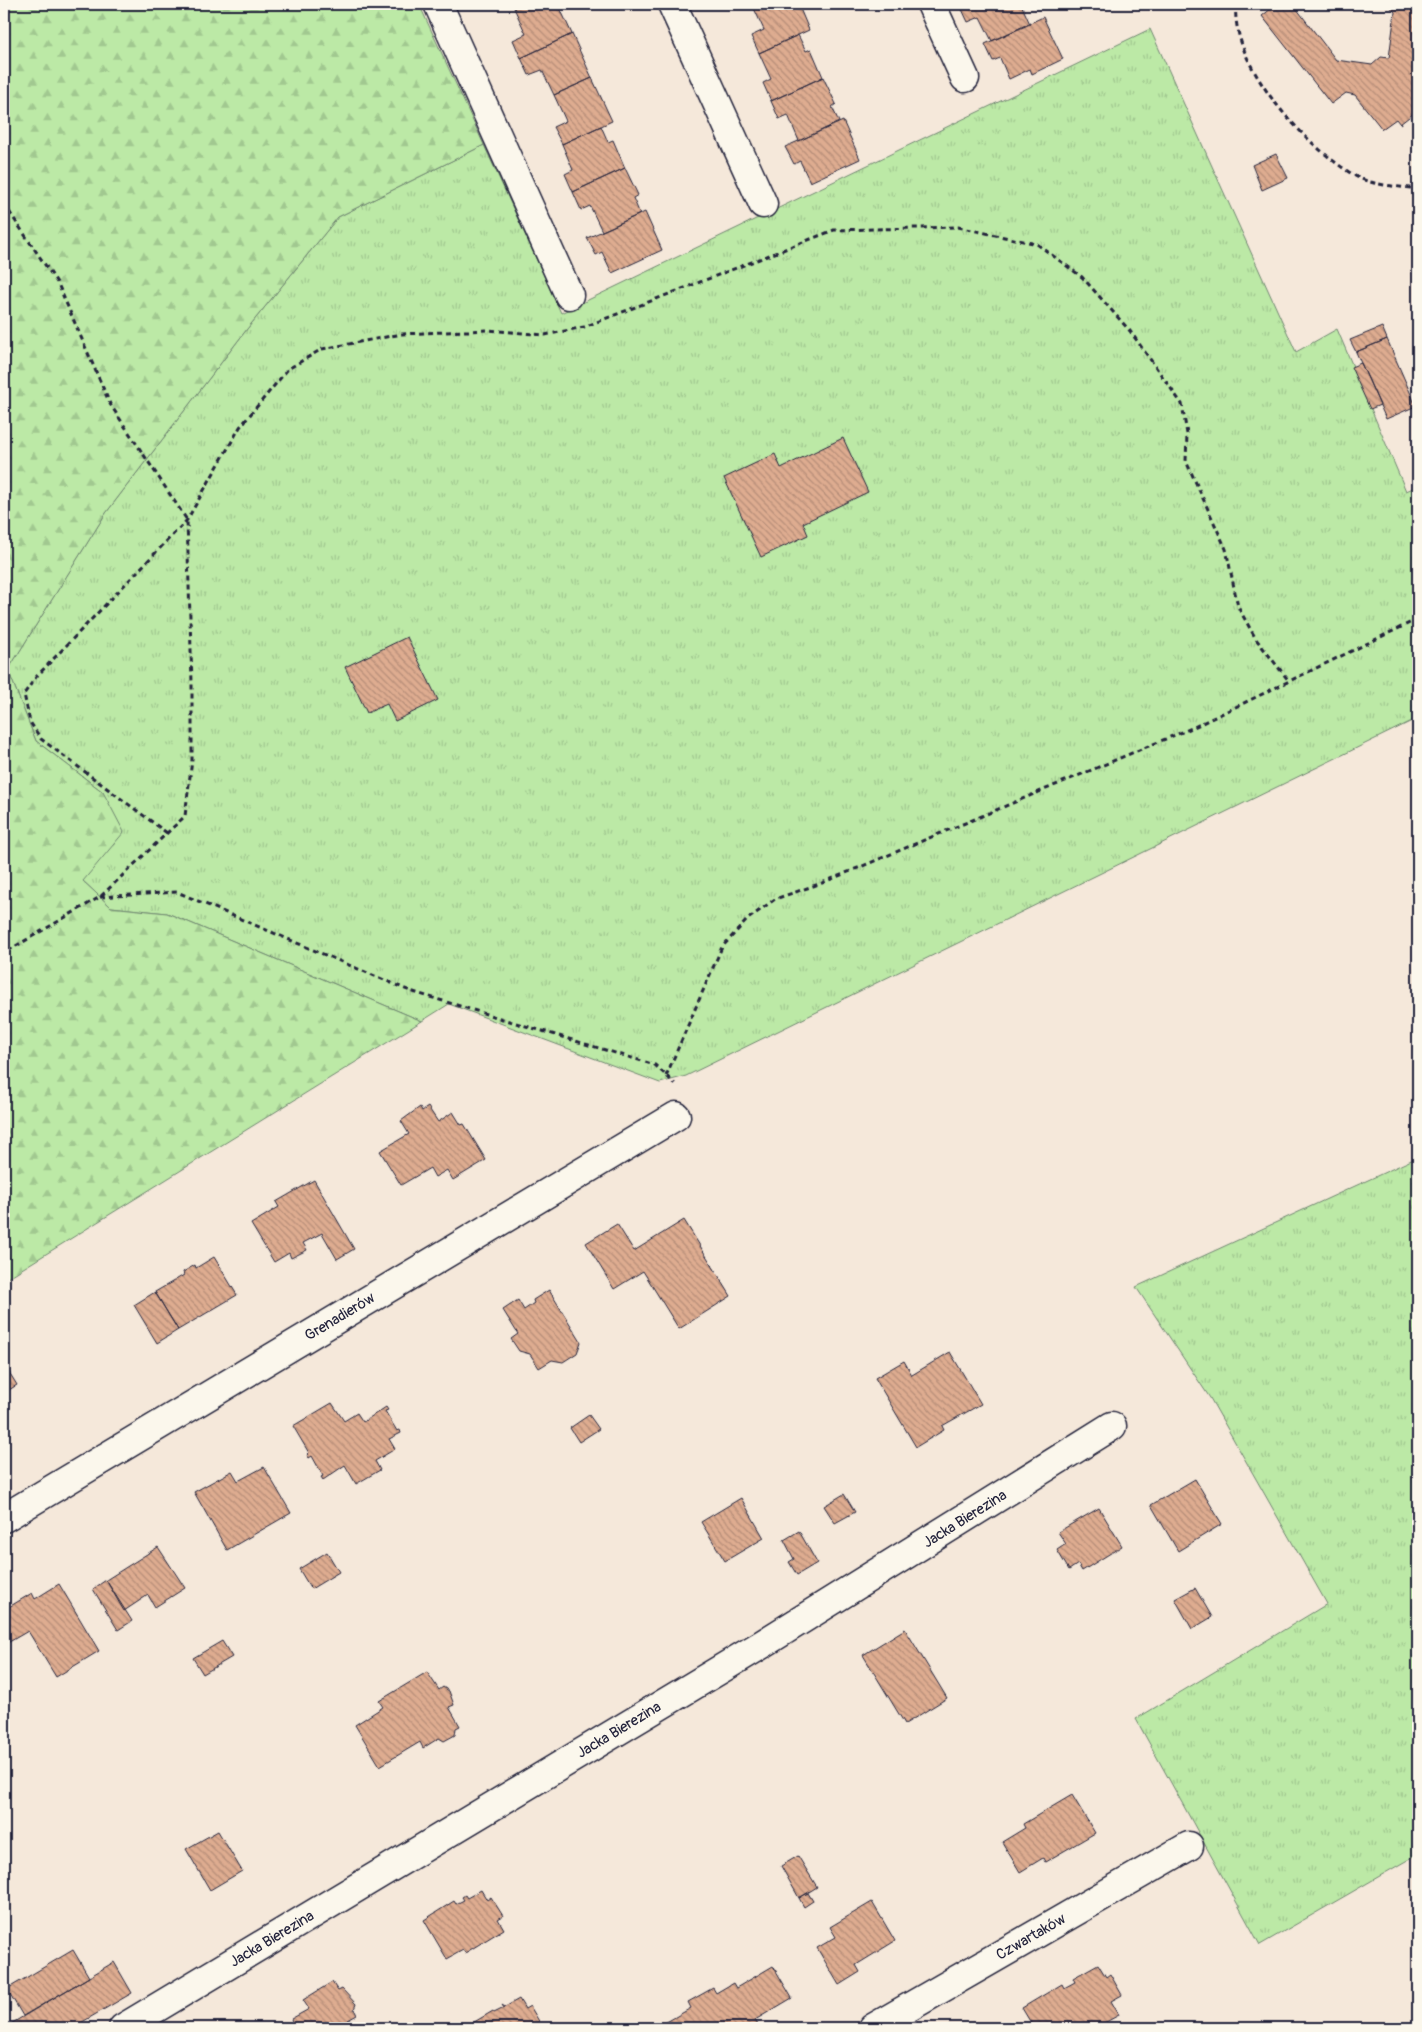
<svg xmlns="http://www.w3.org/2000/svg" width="1422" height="2032" viewBox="0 0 1422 2032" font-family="Pangolin,sans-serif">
<defs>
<pattern id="grass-tufts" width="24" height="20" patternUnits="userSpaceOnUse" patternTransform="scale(1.25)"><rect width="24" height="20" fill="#bce9a6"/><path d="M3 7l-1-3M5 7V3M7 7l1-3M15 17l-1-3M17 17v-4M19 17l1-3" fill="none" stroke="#a1c890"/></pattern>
<pattern id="forest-firs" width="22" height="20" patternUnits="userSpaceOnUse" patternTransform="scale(1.25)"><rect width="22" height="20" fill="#bce9a6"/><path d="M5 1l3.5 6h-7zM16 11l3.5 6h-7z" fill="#a1c890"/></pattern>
<pattern id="building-back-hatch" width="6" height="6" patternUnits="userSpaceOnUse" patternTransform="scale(1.25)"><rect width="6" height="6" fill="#deac90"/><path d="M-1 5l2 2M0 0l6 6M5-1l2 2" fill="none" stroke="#b48c77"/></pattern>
</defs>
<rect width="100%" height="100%" fill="#f5e8da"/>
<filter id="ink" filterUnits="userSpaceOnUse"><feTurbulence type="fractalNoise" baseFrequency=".02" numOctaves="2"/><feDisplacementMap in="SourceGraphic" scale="10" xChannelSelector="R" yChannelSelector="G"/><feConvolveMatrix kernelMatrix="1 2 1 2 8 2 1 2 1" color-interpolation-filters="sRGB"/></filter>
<g filter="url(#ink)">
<path fill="url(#grass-tufts)" stroke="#6f8670" d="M1150,29L1296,352L1337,329L1406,491L1418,486V718L686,1076L660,1083L449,1004L422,1021L167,913L111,907L83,881L103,792L36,741L8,670L106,513L247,329L338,217L484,145L561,313Z
M1418,1157V1854L1260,1945L1136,1719L1327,1604L1210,1398L1136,1287Z"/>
<path fill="url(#forest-firs)" stroke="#6f8670" d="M4,4H419L484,145L338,217L247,329L106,513L8,670L36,741L103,792L124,832L83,881L111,907L167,913L422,1021L4,1280Z"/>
<path fill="url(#building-back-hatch)" stroke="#22223b" d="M523,4H558L572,34L521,58L513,40L526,34L514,8Z
M752,4H798L809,30L759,53L751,36L764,30Z
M963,4H1021L1030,24L992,41L980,17L968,22L960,5Z
M1277,4H1293L1336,60L1372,65L1381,57L1389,58L1395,12L1388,4H1418V110L1400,124L1396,119L1382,129L1355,95L1346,93L1331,104L1262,16Z
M1043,17L1063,59L1032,74L1030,69L1009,79L1000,58L993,61L985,44Z
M572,34L592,78L554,95L542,70L529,75L521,58Z
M798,35L806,51L811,49L823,77L771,101L763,83L771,79L759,53Z
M823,77L836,104L832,107L839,122L799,141L788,115L779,119L771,101Z
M592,78L612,121L562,144L553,127L566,121L554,95Z
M843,121L860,159L810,182L800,161L794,164L785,147Z
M601,126L608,142L613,140L625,168L573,192L565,174L573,170L562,144Z
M1276,154L1288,178L1262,190L1252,165Z
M625,168L638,195L633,198L640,214L602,231L590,206L581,210L573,192Z
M645,212L662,250L612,273L602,252L596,255L587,238Z
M1382,327L1387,339L1356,352L1350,340Z
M1387,339L1416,406L1386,419L1356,352Z
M1361,363L1380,405L1370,409L1351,367Z
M843,438L868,492L803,523L808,535L761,557L724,478L775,454L781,468Z
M407,637L438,700L395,721L387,704L367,713L345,667Z
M420,1107L422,1111L428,1107L438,1122L453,1112L461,1125L464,1124L486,1160L453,1180L447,1170L435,1177L430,1168L401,1185L380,1151L409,1134L401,1121Z
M314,1180L354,1249L337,1259L322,1233L303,1243L307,1250L291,1258L289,1253L274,1262L251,1224L279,1207L276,1202Z
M684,1220L731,1296L679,1329L643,1271L614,1289L586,1243L617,1224L634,1251Z
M214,1257L237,1295L178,1330L155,1292L184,1275L183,1272L195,1265L196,1268Z
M549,1290L581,1342L577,1353L563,1362L552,1360L539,1368L530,1354L519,1351L511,1339L518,1334L503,1310L518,1300L524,1310L534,1303L533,1300Z
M155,1292L178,1330L157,1343L134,1305Z
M950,1352L981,1404L942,1426L944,1430L916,1447L875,1378L904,1361L912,1375Z
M4,1364L17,1385L4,1393Z
M332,1403L344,1421L357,1413L363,1422L386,1407L388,1410L385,1411L397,1431L400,1430L401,1433L389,1439L395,1449L375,1461L380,1470L356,1484L345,1465L323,1480L321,1477L323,1476L312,1456L309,1458L307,1455L309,1453L293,1426Z
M589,1415L599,1429L579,1442L570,1428Z
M264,1467L291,1513L227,1550L194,1492L232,1471L238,1481Z
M1195,1479L1222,1524L1178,1551L1151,1505Z
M844,1494L855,1512L835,1523L824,1506Z
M741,1498L764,1538L725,1561L701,1522Z
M1099,1508L1122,1546L1082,1571L1078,1564L1069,1570L1057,1550L1066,1544L1058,1532Z
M799,1531L817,1563L797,1575L789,1562L794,1559L784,1540Z
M158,1547L185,1588L155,1607L148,1595L124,1611L106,1580Z
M327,1552L339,1572L311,1589L299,1569Z
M106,1580L132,1621L118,1630L93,1589Z
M59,1584L99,1651L56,1677L28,1631L4,1645V1610L32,1593L35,1599Z
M1195,1588L1212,1617L1192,1629L1175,1599Z
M905,1629L947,1698L905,1724L863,1655Z
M222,1641L232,1657L203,1674L193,1658Z
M427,1672L439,1690L443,1687L449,1691L454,1705L449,1707L460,1726L456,1728L455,1735L444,1741L439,1738L423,1748L420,1742L380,1766L355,1725L383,1707L379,1701Z
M1072,1795L1095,1833L1045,1862L1043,1858L1020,1872L1002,1842L1025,1828L1023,1824Z
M218,1831L242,1871L210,1890L186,1849Z
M798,1856L817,1887L799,1898L781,1866Z
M481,1890L487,1900L491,1897L503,1916L498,1919L504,1929L465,1953L463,1950L447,1959L424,1920L454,1901L456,1904L464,1900L462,1897L465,1895L467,1898Z
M808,1893L813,1901L804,1907L799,1898Z
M872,1902L895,1941L856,1965L860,1972L839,1985L817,1948L836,1937L830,1927Z
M73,1950L89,1977L23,2016L7,1989Z
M114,1962L132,1993L72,2028H4Z
M1098,1964L1106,1977L1110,1974L1122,1995L1111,2001L1119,2015L1095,2028H1085L1082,2024L1075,2028H1034L1022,2008L1062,1984L1064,1988L1075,1982L1073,1978Z
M773,1966L792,1998L755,2020L758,2025L752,2028H666L663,2024L691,2008L688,2002L713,1988L716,1993L733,1983L736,1988Z
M332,1982L338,1991L342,1989L356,2004L354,2009L357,2015L348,2020L352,2028H290L294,2026L291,2019L309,2009L303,2000Z
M519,1999L525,2009L530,2006L540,2023L535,2026L537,2028H464L493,2011L494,2013L504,2008L502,2005L505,2007Z"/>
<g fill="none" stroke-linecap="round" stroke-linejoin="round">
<defs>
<path id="minor" d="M438,4L569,295
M672,4L763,204
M931,4L965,78
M4,1518L676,1116
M123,2028L761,1645L1112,1426
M873,2028L1189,1846"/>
</defs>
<use href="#minor" stroke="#22223b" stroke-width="31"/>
<path stroke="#22223b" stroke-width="3" stroke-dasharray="5 4" stroke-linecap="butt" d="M1236,4C1230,65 1303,143 1352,174C1370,186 1397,186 1418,189
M4,204L58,284L110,404L187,520L192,683V760L185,816L100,897L4,953
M167,833L41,739L30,722L24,694L36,677L187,520L240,427L288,369L322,349L402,334L488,330L545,335L584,327L834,230L958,227L1037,244L1082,277L1130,331L1182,404L1187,434L1186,461L1226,549L1238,607L1256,639L1289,681
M100,897L177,892L410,991L655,1065L675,1084
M666,1076L722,947L748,919L775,899L822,883L1194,727L1418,619"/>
<use href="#minor" stroke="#fbf7ec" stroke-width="28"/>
</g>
</g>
<g text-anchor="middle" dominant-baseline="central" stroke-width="4.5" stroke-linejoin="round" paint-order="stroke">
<g font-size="15" fill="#22223b" stroke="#fbf7ec">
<text transform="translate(340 1317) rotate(-31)">Grenadierów</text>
<text transform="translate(965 1519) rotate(-32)">Jacka Bierezina</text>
<text transform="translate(619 1730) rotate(-31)">Jacka Bierezina</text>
<text transform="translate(1031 1937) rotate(-30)">Czwartaków</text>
<text transform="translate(272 1939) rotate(-31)">Jacka Bierezina</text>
</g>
</g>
<rect width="1422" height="2032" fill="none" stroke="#fbf7ec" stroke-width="20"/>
<rect x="10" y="10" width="1402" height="2012" fill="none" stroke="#22223b" stroke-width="2" filter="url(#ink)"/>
</svg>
